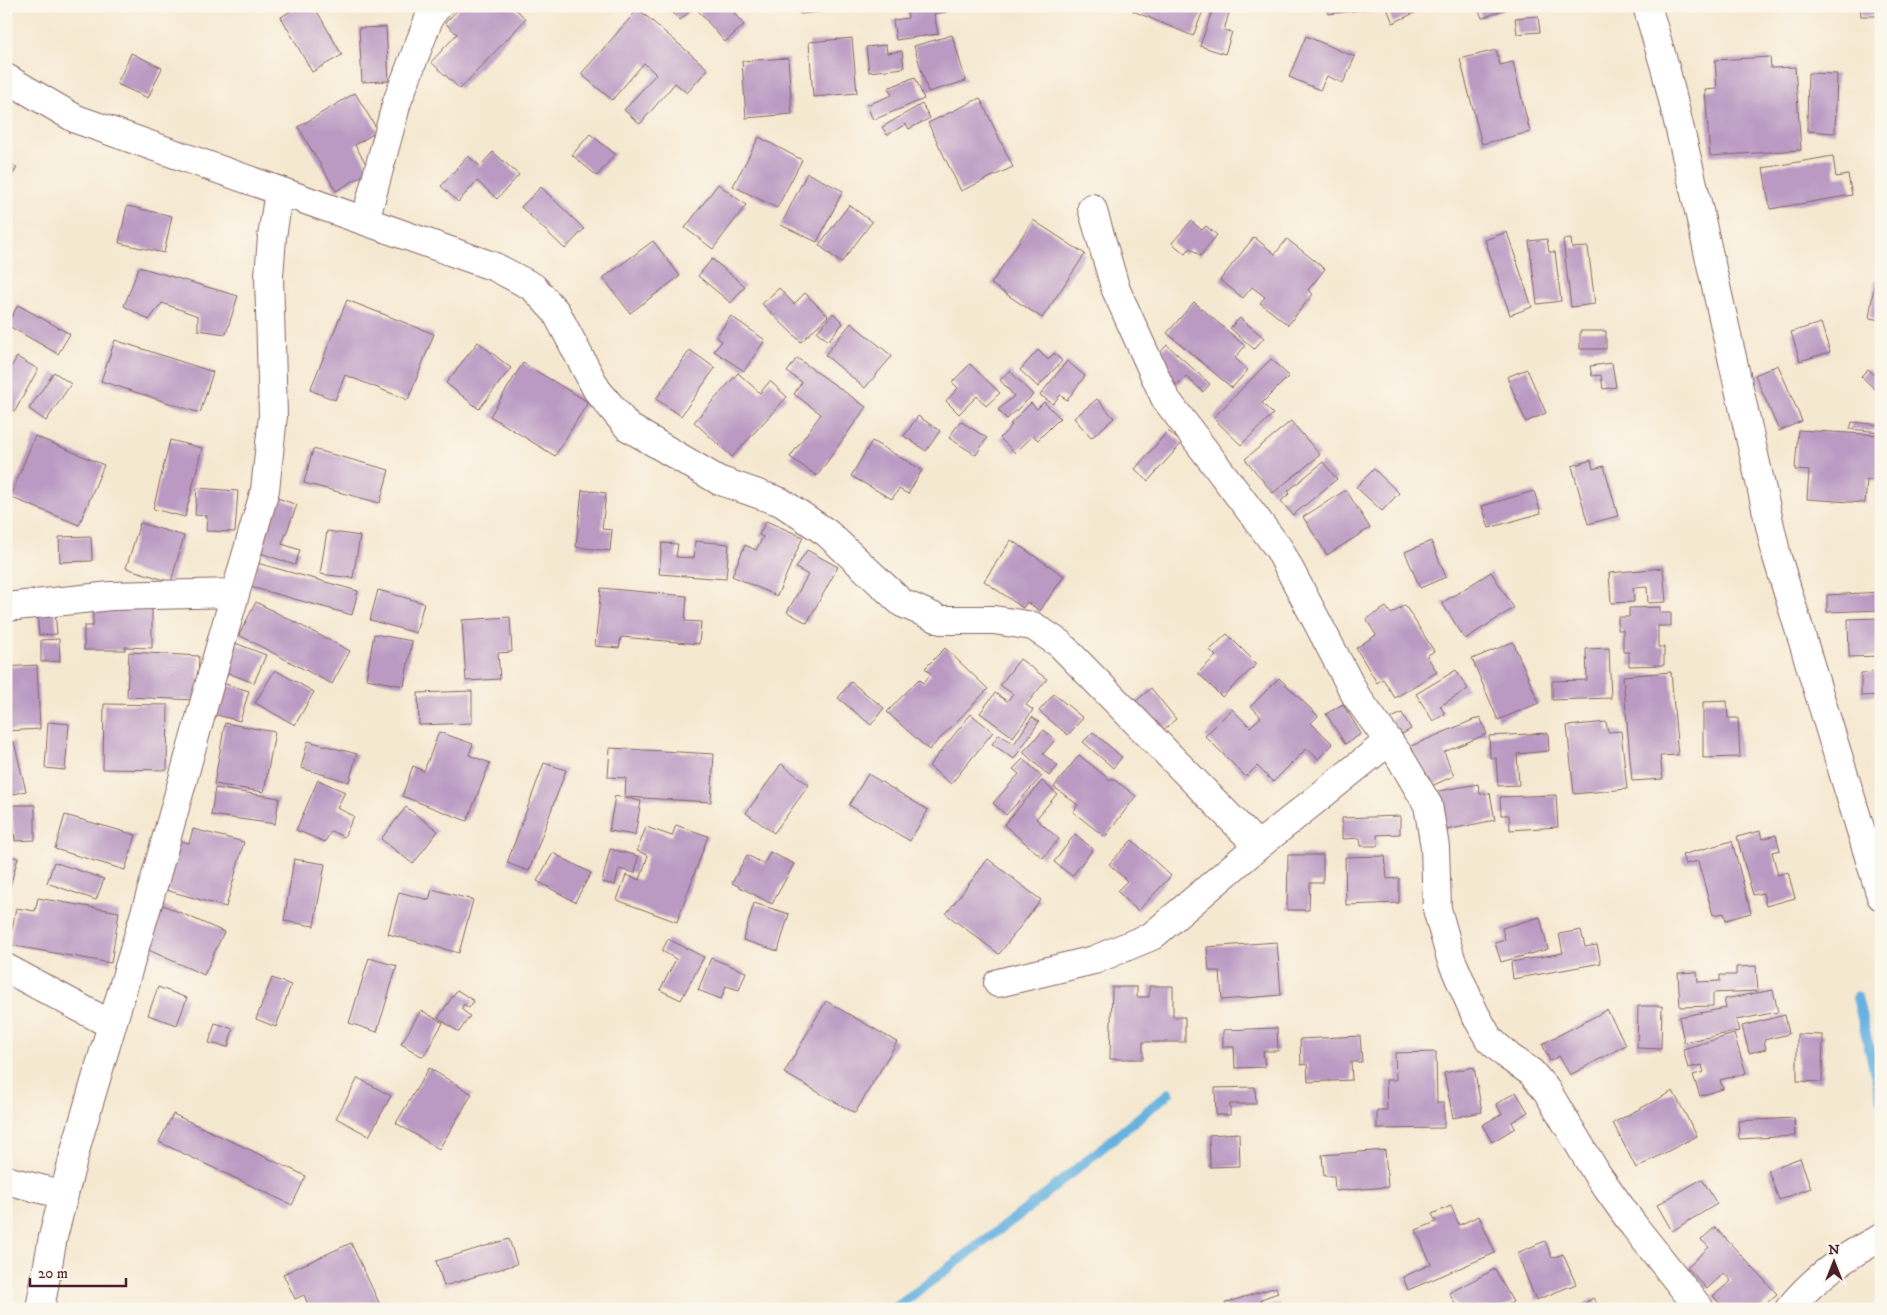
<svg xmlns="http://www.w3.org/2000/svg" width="1887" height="1315" viewBox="0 0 1887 1315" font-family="'IM FELL DW Pica',serif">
<rect width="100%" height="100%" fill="#fbf7ec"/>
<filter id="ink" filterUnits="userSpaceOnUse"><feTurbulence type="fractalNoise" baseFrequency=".02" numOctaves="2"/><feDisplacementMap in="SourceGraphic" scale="10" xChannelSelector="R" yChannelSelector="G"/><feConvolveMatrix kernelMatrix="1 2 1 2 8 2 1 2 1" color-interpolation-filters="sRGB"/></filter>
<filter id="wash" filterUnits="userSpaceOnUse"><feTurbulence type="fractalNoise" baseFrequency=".0096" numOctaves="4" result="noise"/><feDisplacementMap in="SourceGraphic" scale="20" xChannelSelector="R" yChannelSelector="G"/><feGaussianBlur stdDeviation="1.12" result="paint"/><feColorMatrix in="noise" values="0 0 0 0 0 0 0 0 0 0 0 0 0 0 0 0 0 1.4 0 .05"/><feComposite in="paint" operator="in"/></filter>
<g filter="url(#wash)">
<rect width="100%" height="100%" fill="#f5e8d0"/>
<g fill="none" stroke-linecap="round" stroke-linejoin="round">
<path stroke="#67b2e0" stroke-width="10" d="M1857,997L1881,1099
M894,1309L1036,1202L1169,1093"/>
</g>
<g id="blocks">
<path fill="#ba99c2" d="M299,6H314L342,55L312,72L281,17Z
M461,6H512L526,19L460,89L431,62L457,34L445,23Z
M666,6H684L689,12L680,20Z
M698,6H739L740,7L734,13L744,25L725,42L696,8Z
M799,6H821V12L800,14Z
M906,6H945L946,12L934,14L938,34L896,40L893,20L908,18Z
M1135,6H1205L1193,36L1133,11Z
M1214,6H1231L1224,30L1232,32L1225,54L1200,46Z
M1327,6H1370V9L1328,14Z
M1386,6H1429L1393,23Z
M1477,6H1515L1482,18Z
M1860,6H1881V16H1861Z
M638,9L708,69L687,93L675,83L640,124L624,110L656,74L644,63L612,100L581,74Z
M1538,16L1540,32L1517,34L1515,18Z
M386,27L389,81L362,82L359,28Z
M952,35L966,81L928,92L914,46Z
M1306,36L1355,57L1343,83L1327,76L1320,90L1289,77Z
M852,38L857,93L813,97L809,42Z
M886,45L887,53L902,51L904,68L869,72L866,47Z
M1496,50L1500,65L1513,62L1530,132L1482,144L1460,59Z
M131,53L162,68L148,98L117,84Z
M1770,57L1771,68L1795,67L1801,150L1710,156L1705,90L1717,89L1715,60Z
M788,58L792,114L746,118L742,61Z
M1808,73L1837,74L1835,133L1807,131Z
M915,77L924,99L873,120L867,105L892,95L888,88Z
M355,93L378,131L355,145L370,171L336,191L298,127Z
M980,98L1013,167L961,191L928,123Z
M922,104L930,118L909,129L906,124L887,135L882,127Z
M590,134L615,154L597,176L572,155Z
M759,137L802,160L777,208L733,186Z
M493,152L519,175L497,199L477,181L458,202L441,186L468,156L480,166Z
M1833,156L1836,177L1848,175L1852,195L1770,209L1763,168Z
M6,161L17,168L6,184Z
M807,173L843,191L817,242L781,225Z
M718,184L746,205L713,249L685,228Z
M541,187L584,229L565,249L521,207Z
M849,205L872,222L841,263L819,245Z
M127,206L172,216L164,253L119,243Z
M1033,220L1085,254L1042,318L991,284Z
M1191,221L1202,230L1206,226L1217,235L1200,256L1190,248L1185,254L1172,243Z
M1507,232L1532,307L1510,315L1485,240Z
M1254,237L1275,254L1287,239L1325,269L1308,290L1313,294L1288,325L1260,303L1265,297L1252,287L1243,298L1220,280Z
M1547,239L1549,252H1555L1561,301L1537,304L1529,241Z
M1571,239L1572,248L1588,247L1595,304L1571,307L1563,240Z
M653,241L680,276L630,313L603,278Z
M712,259L745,286L731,303L698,276Z
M139,267L238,296L226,334L198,330V316L162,303L149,320L124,306Z
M1875,280L1881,281V320L1869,318Z
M779,288L794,304L805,293L828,316L801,342L762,304Z
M347,300L434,334L408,400L345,375L335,400L310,390Z
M1194,302L1245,346L1235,358L1248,370L1232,388L1167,333Z
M18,305L70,334L58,354L7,325Z
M833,313L843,323L828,341L817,332Z
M731,316L765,340L744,371L714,351L722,341L716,337Z
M1240,318L1264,338L1254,349L1230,328Z
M851,323L892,356L865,388L825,355Z
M1821,323L1830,352L1800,361L1791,332Z
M1580,331H1606V349H1580Z
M115,340L213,372L200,413L101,381Z
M478,342L511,368L479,409L446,383Z
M1167,345L1210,384L1203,392L1186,376L1177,385L1151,362Z
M690,350L715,368L681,416L656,399Z
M1038,350L1048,360L1054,353L1062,361L1038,387L1020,370Z
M17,357L38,369L15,411L6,407V376Z
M797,358L866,407L817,476L790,457L821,414L794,394L802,382L787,372Z
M1271,359L1289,376L1262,403L1273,414L1241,445L1213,418Z
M1067,361L1085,376L1067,400L1060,395L1053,404L1040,395Z
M523,363L588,402L555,456L490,416Z
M1612,363L1616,387L1603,389L1601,375L1592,376L1590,366Z
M970,364L1000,393L986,406L977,396L959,414L946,401L958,388L952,382Z
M1778,365L1802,421L1779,431L1755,375Z
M1527,369L1546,413L1526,422L1507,377Z
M1868,369L1881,381V395L1861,376Z
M1010,371L1033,395L1007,419L998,410L1014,396L1000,380Z
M54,372L71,384L46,421L29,409Z
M738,373L760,393L770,381L787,397L732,457L694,422Z
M1097,399L1114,418L1091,438L1074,418Z
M1044,402L1060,418L1038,440L1033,436L1015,453L1000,438L1012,425L1010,424L1031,403L1037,409Z
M918,416L940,431L926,451L904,436Z
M960,421L987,438L976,455L949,438Z
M1291,421L1320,455L1273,493L1245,459Z
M1852,422L1881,425V432L1850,429Z
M1798,430L1881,435V481L1867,480L1865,503L1807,499L1809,471L1795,470Z
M1168,431L1182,443L1148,481L1135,469Z
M35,436L104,465L79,525L10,497Z
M170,440L202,448L185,517L153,509Z
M872,441L922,470L908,494L899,489L892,499L851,476Z
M313,449L389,470L380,503L304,483Z
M1591,460L1593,469L1604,466L1618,516L1588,524L1572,466Z
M1323,462L1337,479L1293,515L1281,501L1290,493L1288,491Z
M1374,469L1399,493L1382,511L1356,487Z
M197,488L238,491L235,532L206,531L207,516L195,515Z
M582,490L606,493L602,529L612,530L610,551L576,547Z
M1346,490L1370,528L1327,555L1303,517Z
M1534,491L1541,513L1489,528L1482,506Z
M269,495L297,505L282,544L300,550L295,565L249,549Z
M766,521L803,537L777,596L732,576L745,545L756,550L763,537L759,535Z
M140,523L184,536L171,582L126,568Z
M327,531L360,536L353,578L320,574Z
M91,536L92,561L60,562L59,537Z
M1011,540L1064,576L1040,611L1027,602L1023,608L984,581Z
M695,541L729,544L726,579L659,574L662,543L678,544L676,557L694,558Z
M1431,541L1446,577L1420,588L1405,552Z
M807,550L838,567L807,623L787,612L808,575L796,568Z
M257,563L358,591L352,615L251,587Z
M1663,568L1666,602L1648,603L1647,587L1633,588L1634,602L1611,603L1609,573Z
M1491,572L1514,608L1465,639L1442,603Z
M601,588L687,596L685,621L701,622L699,644L621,637L619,648L595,646Z
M378,590L424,603L416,633L370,620Z
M1881,592V610L1827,612V595Z
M256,602L350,651L332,684L239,635Z
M93,603H152V648L125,647V650H84V626H93Z
M1405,605L1434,651L1427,656L1437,672L1395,698L1383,679L1377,683L1356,648L1376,635L1366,619L1386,607L1391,614Z
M1660,607V613H1671V626H1658V647H1664V665L1629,666V652H1623V630H1618V617H1629V608Z
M55,611L57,634L39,635L37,612Z
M510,617L512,652L498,653L500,679L466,681L462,620Z
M1881,618V656L1849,657L1848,619Z
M374,634L412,641L404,686L366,679Z
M1227,634L1257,664L1222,697L1198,673L1216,656L1210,650Z
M59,639L60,661L41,662V640Z
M1513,642L1539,703L1498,720L1472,659Z
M235,643L266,655L254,683L223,671Z
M945,648L988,689L929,750L887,712L919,679L923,683L931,674L925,668Z
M1609,648L1611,698L1552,700V681L1587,680L1586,649Z
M129,652L199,656L197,700L127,697Z
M1020,659L1047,679L1026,705L1033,710L1013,737L980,713L995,693L1007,701L1013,694L1000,685Z
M37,665L40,729L6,731V667Z
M275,670L314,692L295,725L255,703Z
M1456,670L1468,689L1440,706L1445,714L1433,721L1416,694Z
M1671,672L1678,755L1660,756L1663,779L1632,781L1623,676Z
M1881,672V695L1861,696V673Z
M1279,678L1318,716L1311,723L1333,744L1318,759L1307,748L1273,782L1257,766L1246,777L1205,736L1232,709L1250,727L1261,717L1251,706Z
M851,682L884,708L871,725L838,698Z
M222,683L249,691L240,721L213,714Z
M1151,688L1176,719L1161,732L1135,702Z
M472,691V723L419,725L418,693Z
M1054,694L1083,718L1068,735L1039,711Z
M1727,701L1728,718H1738L1740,757L1703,758V702Z
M104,704L168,705L167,770L103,769Z
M1343,704L1361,734L1345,744L1326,714Z
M1402,713L1411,729L1397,737L1388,720Z
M971,714L993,732L951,784L929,766Z
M1032,717L1039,722L1014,759L992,744L999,734L1014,744Z
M1480,717L1487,734L1444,752L1454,776L1429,787L1411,746Z
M48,722L69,724L65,770L45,768Z
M1606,722L1608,732L1621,731L1627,789L1574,794L1567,726Z
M225,723L275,732L264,792L214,784Z
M1044,730L1055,740L1043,754L1058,766L1049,776L1023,752Z
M439,732L473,744L469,755L490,763L467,821L402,796L413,766L424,771Z
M1093,732L1122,757L1113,768L1083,742Z
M1548,733L1549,751L1517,754L1519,785L1498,786L1496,758H1490L1489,736Z
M308,741L357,754L349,782L301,768Z
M14,742L26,791L6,796V744Z
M610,748L714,754L711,802L625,797L626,778L608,777Z
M1079,755L1110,780L1112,778L1136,796L1105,837L1073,812L1078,805L1054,787Z
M1023,759L1042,776L1006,815L993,803L1019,774L1013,769Z
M544,763L566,770L529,871L507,863Z
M781,764L809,785L774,833L746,813Z
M868,774L928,810L910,841L849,805Z
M318,780L345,792L337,808L354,816L344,837L331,831L325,842L296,830Z
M1042,781L1057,794L1036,819L1059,839L1043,858L1004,825Z
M1478,784L1480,794L1490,793L1495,820L1441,831L1433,792Z
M215,788L279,798L275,824L211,815Z
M1556,795L1558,827L1510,830L1509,815H1501L1500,797Z
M615,796L641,801L635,835L609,831Z
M11,805H35V840L15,841Z
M406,807L438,831L413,864L381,839Z
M65,815L136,835L125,870L55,849Z
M1400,816V834L1377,835L1378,846H1361L1360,838L1342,839V818Z
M676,825L708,836L677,922L617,900L626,875L640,880L648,855L637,851L646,827L672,836Z
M193,829L244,842L226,907L162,889L176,840L189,843Z
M1760,831L1762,839L1776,835L1780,850L1772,852L1778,875L1788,872L1795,898L1766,906L1763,893L1753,895L1737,837Z
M1075,834L1093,849L1072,876L1054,862Z
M1132,840L1171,876L1138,911L1117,891L1127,881L1109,864Z
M1732,841L1751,913L1726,920L1724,913L1713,915L1698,861L1685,864L1682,855Z
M610,849L638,856L635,873L619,869L615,885L602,882Z
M770,852L794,864L772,904L732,883L747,855L764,864Z
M553,853L591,873L575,902L537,881Z
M6,855L18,858L7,897H6Z
M1288,855H1323V883H1310L1309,910H1287Z
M1385,856L1387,879L1399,878V903L1346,905L1345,857Z
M294,859L325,864L314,926L284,921Z
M988,859L1041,900L999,954L946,914Z
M54,862L104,879L96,900L47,883Z
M432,889L473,900L459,953L388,934L399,892L429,900Z
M38,898L119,912L111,963L9,945L16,908L35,911Z
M754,903L789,914L778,951L743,940Z
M163,905L224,932L204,975L144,948Z
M1540,917L1548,949L1501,962L1495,943L1505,940L1502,928Z
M1581,930L1585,947L1597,945L1601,963L1513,979L1511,962L1563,953L1559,934Z
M668,939L704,957L681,1000L660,990L676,959L662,951Z
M1277,942L1281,995L1222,1000L1220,971H1209L1207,947Z
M369,958L397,966L377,1032L349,1023Z
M711,958L746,972L739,990L726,986L721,999L698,990Z
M1756,966L1758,991L1713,993V1006L1680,1007L1678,973L1697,972L1698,982L1720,981V975H1736V967Z
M272,978L291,985L276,1027L256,1019Z
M1149,986H1173V1017H1185V1042H1143V1059H1110L1112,987H1137V997H1149Z
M158,987L187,998L177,1025L148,1015Z
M457,990L474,1001L469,1008L464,1004L461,1009L470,1016L459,1032L438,1018Z
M1773,990L1778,1012L1736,1020L1739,1031L1684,1042L1679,1017L1726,1008L1724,999Z
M826,1001L897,1042L855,1113L784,1073Z
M1638,1006H1662L1661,1049L1637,1048Z
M421,1010L443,1023L423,1057L401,1044Z
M1607,1010L1626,1045L1570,1075L1559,1056L1550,1061L1542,1044Z
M1785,1015L1789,1034L1764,1040L1766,1049L1749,1053L1742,1026Z
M215,1023L233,1029L228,1047L209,1043Z
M1277,1028L1278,1051H1263L1265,1067L1235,1068L1234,1047H1223V1030Z
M1734,1034L1746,1073L1720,1080L1723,1089L1700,1096L1693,1075L1704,1072L1702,1065L1688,1068L1683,1049Z
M1797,1034L1823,1035L1822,1082L1797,1081Z
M1360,1036L1362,1062H1351L1352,1080L1308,1082L1307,1064L1301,1065L1300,1039Z
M1436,1052L1437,1103H1444V1128L1377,1129V1110H1387L1386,1080H1396L1395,1053Z
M1474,1067L1482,1112L1453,1118L1444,1073Z
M429,1068L472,1094L439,1149L396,1123Z
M358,1078L391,1096L369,1136L336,1118Z
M1255,1087L1256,1104H1230V1115H1216L1215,1088Z
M1673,1091L1697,1136L1636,1168L1613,1123Z
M1516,1092L1528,1112L1512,1122L1515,1128L1492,1142L1482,1125L1502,1114L1496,1104Z
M173,1114L306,1176L292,1205L159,1142Z
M1794,1118L1795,1136L1739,1139L1738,1121Z
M1239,1133L1240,1166L1210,1167L1209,1135Z
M1385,1150L1388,1187L1335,1191L1334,1176H1324L1322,1155Z
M1800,1158L1811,1188L1779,1200L1768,1170Z
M1702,1179L1717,1204L1672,1231L1657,1205Z
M1451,1206L1459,1225L1479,1216L1495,1253L1408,1290L1403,1277L1431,1264L1416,1230L1436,1222L1432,1214Z
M1715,1227L1777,1294L1760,1309H1725L1713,1296L1731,1281L1724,1273L1707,1289L1687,1267L1709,1247L1701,1240Z
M509,1239L517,1264L444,1286L436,1261Z
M1545,1241L1552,1258L1563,1254L1576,1284L1536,1300L1517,1253Z
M351,1243L382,1309H320L319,1305L310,1309L304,1295L295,1299L283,1274Z
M1495,1269L1513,1302L1500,1309H1458L1449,1293Z
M1276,1287L1278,1293L1261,1299L1263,1308L1279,1303L1281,1309H1227L1225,1303Z
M1593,1298L1600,1309H1576Z"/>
</g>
</g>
<g filter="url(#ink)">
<use href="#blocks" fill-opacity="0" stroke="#866565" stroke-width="1"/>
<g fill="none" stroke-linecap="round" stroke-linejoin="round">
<defs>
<path id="street" d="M6,78L76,119L495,267L533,287L556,312L597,390L628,427L718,480L781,502L827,533L902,603L941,620H994L1033,626L1060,644L1258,846
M1092,208L1116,290L1165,398L1279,549L1356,696L1398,754L1428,805L1435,847L1437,909L1451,959L1474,1012L1489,1039L1509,1057L1531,1072L1547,1091L1597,1174L1634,1226L1700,1309
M365,221L397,102L430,16L438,6
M6,607L111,596L235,593
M6,968L112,1025
M998,983L1094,960L1152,936L1258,846L1389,741
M6,1180L64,1195
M40,1309L53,1237L78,1140L155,879L221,643L265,490L273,416L269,276L272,237L279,191
M1789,1309C1813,1279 1846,1255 1881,1238"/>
<path id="secondary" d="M1647,6L1666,71L1692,180L1777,557L1881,896"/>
</defs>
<use href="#street" stroke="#866565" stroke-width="30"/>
<use href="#secondary" stroke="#866565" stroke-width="30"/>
<use href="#street" stroke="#fff" stroke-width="28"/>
<use href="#secondary" stroke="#fff" stroke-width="28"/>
</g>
</g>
<rect width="1887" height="1315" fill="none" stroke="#fbf7ec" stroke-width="25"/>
<g transform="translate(1834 1262)" stroke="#fbf7ec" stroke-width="4" paint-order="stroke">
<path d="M0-4L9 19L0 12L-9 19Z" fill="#4a1f2b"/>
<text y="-8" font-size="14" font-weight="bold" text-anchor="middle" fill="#4a1f2b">N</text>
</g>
<path d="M30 1278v8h96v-8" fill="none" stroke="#4a1f2b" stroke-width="2.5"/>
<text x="38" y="1278" font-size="15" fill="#4a1f2b" stroke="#fbf7ec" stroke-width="4" paint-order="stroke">20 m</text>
</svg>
